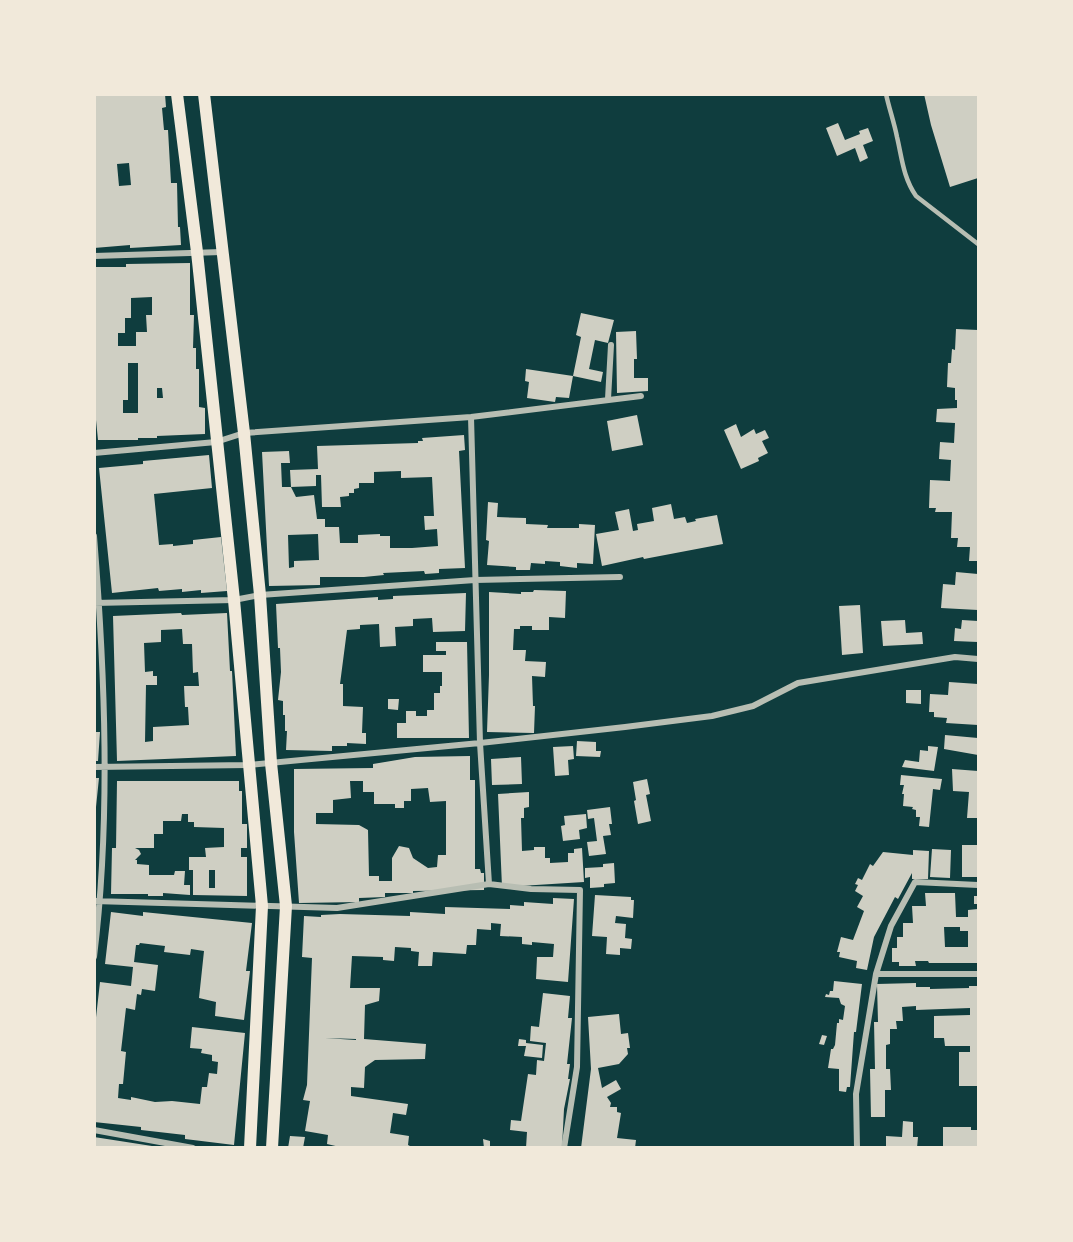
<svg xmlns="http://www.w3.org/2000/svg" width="1073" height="1242" viewBox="0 0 1073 1242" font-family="Inter,sans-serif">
<rect width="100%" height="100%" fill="#0f3d3e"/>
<path fill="#cfcfc3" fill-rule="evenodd" d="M94,94H165L166,107L162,108L164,130H168L171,183H177L178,227H180L181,245L130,248V245L94,248ZM129,163L131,185L119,186L117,164Z
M924,94H978L977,102L978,178L950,187L931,125Z
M838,123L845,140L860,134L859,131L868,128L873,141L863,145L868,158L860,162L855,148L837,156L826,128Z
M190,263V315H194L193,348H196V369H199V407L205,408V434L157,436V438H138V440H98L94,400V267H126V264ZM152,297V315H146L147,332H136V346H118V333H125V318H131V298ZM128,363H138V413H123V400H128ZM157,388H162L163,398H157Z
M581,313L614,320L608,343L595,340L589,369L603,372L601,382L573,376L581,337L576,335Z
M956,329L978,330V561H969L970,547H957L958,538H951L952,512H935L936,508H929L930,480L950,481L951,460L939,459L940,442L954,443L955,423L936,422L937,409L957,408V400H955V388L947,387L948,363H951L952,349L955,350Z
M636,331L637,359H634V378H648V391L617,393L616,332Z
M526,369L573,376L569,398L556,397L555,402L527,398L529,382L525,381Z
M637,415L643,445L612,451L607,421Z
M736,424L741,437L754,429L756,434L765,430L769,438L762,441L768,453L758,458L759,461L741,469L724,430Z
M464,435L465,450L459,451L465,568L439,569V573L425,574L424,571L383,573L384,575L364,577H320V585L269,586L262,452L289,451L290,463H281L282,487H291L296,497L314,495L317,519H325V527H339L340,543H358V535L380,534V536H390V548H412L438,546L437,529L425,530L424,516H434L432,477L401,478V471L374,472V483H359V488L354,489V493H349V496L340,497L341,507H322L321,475H316V486L291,487L290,470L318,469L317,446L418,443V441H423L422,438ZM318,534L319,560L294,561V567L289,568L288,535Z
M209,455L212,488L154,494L159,545L173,544V546L193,544V540L221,537L227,591L201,593V590L182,592V589L159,591L158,588L112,593L99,468L143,464V461Z
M488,502L498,503L497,517L526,518V524L548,525L547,528H579V524L595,525L593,564L577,563V568L560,566V562L545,561V564L531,563L530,570H516V567L487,565L489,541L486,540Z
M671,504L674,519L685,517L687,523L696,521L695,519L717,515L723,544L644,559L643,557L602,566L596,534L619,530L615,512L629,509L633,531L638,530L637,524L654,521L652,508Z
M956,572L978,574V610L941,608L943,584L955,585Z
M534,590L566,591L565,618L549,617V630H532V626H520V629H514L513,650H526L525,661L546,662L545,677L532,676L533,706H535L534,733L487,732L489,675V592L521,594V592H533Z
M466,593L465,631L433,632L432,618L413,619V626L395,627L396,646L380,647L379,624L360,625V629L347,630L340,684H343V706L363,707L362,733H366V744L347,743V746H332V751L286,750L287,731H285V715H283V701L278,700L281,672L280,648H278L276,604L378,597V600L393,599V596Z
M860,605L863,653L842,655L839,606Z
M181,613L182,615L227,613L230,671H232L236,756L117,761L113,616ZM182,629L183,644H192L193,673L198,672L199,686H184L185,707H188L189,725L153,727V741L145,742L146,685H157V676H153V671L145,672L144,643L161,642V630Z
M905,620L906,633L922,632L923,644L883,646L881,621Z
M962,620L978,621V642L954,641L955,628L961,629Z
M436,642H467L469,738H397V723H406V711H416V716H427V710H434V693H440V686H442V672H423V655H446V651H436Z
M949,682L978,684V725L946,723L947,718L934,717V712H929L930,694L948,695Z
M906,690H921V704L906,703Z
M388,699H399L398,710L388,709Z
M94,732H100L98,761H94Z
M945,735L978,738V755L944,749Z
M577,741L596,742V751H601L600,757L576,756Z
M573,746L574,759L568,760L569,775L555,776L553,747Z
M928,746L938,747L934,771L902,767L905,760L919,762L920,750L928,751Z
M470,756V780H475V869H480L481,873H484V890L413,891V893H385V897L359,898V902L299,903L294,832V769L373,768V764L415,757ZM350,781H363V792H374V804H395V808H404V801H411V789L428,788L430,802L446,801V855H438L437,867L428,868L413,858L409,848L399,846L392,858V881H379V876H369L368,830L359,825L316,824V813H333V800L351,798Z
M521,757L522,784L492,785L491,759Z
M952,769L978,771V818H967L969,792L953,791Z
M901,775L942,779L940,790L933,789L929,827L919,826L920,817H916V810L912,809L913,807L903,806L904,794H902L904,785H900Z
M94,778H99L96,807H94Z
M647,779L650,794L646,795L651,821L638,824L634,801L636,800L633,782Z
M117,781H239V791H242V824H247V848H241V857H247V896L193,895V870H189V857H206L205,848L224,847V828L194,827V822H188V814H182L181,821H163V834H154V848H135L139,850L141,854L135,860H137V864L149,865V875H174L175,871H185L184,885H190V895L163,893V896H148V894H111L112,848H116ZM209,870H215V888H209Z
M529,792V807L524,808V818H521L522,851L534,850V847H545V858H550V863L568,862V853H574V849L582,848L584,882L502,887L498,794Z
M610,807L612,824H609L611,835L603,836L606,854L589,856L587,842L597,841L594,818L588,819L587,810Z
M586,814L587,828L579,830L580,839L563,841L561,826L565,825L564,816Z
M962,845H978V877H962Z
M932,849L951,850L950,878L930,877Z
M913,850L929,851L928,879H912V873L898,899L895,897L874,937L867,970L856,968L857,961L839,957L840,952H837L841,937L853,940L864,911L857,907L863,896L855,891L858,885L855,884L858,878L862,880L870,864L873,866L883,852L913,855Z
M614,863L615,883L604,884V887L590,888V877L585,878V868L603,867V864Z
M925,893H955L956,917H968V910L978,909V963H929L928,961H915L916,966H899V962H892V948H897V937H903V923H913L912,906H926ZM944,927H960V931H968V947H945Z
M595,895L631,897V900H634L633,918L616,916L615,923L626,924L625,938L632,939L631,949L620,948V955L606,954L607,937L592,936Z
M974,896H978V904H974Z
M553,898L574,899L568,982L536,979L537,957H553L554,944L532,942V945L522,944V937L500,936L501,924L491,923V930L477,929L476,945H467L466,954L433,952L432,966H418L419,952L411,951V948L395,947L394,961L383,960V957L352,956L350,988H380L379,1001L365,1005L364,1039L426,1044L425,1059L375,1060L365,1067L364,1088L351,1087V1096L408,1104L406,1115L393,1113L390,1133L409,1136L408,1145L414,1148H344L327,1144L328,1135L305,1131L310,1101L303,1100L307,1085L312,958L302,957L304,916L321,917V915L340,914L410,916V912L445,914V907L510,909V905L524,906V902L553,904ZM325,1038L356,1039V1040Z
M111,912L143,916V912L252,923L246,971H250L244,1020L215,1016L216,1002L199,998L204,951L191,949L190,955L164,952L165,946L140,943L139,945H136L134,962L158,965L155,991L142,989L141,995L137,994L135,1010L126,1008L121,1051L126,1052L123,1084H119L118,1098L131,1100V1097L155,1102L172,1101L200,1104L202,1087H207L209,1073L217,1074L218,1062L212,1061V1055L201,1053L202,1049L190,1048L192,1027L245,1033L234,1145L185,1139V1135L141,1130V1127L94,1122V1035L100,982L131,986L133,967L105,964Z
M834,981L862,984L856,1032H854L850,1087H847L846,1092L839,1091V1069L828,1068L831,1049H833L835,1045L837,1023H839V1019L843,1020L845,1006L841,1004L839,998L825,997L826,994L829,995L830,991H833Z
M916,983V987H930V989L969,988V986H978V1086H959V1052H970V1046H945L944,1038H934V1016L970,1015V1008L916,1010V1006L902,1007L903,1021H896L897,1029H890V1044L886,1045V1069H890L891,1090H885V1117H871L870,1069H875L874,1022H878L877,984Z
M543,993L570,996L568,1018H572L567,1064H570L568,1079H570L564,1109L562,1148H526L527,1132L510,1130L511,1120L521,1121L528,1074L536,1075L537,1060L544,1061L546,1043L530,1041L531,1026L539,1027Z
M619,1014L621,1034L628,1033L630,1048H627L628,1054L619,1064L598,1068L602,1088L616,1080L621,1089L607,1097L611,1103L610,1107H617V1112L621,1113L617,1138L636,1140L635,1148H581L591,1069L588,1017Z
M822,1035L827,1036L824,1045L819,1044Z
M519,1039L526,1040V1043L543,1045L542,1058L524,1056L526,1046H518Z
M903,1121L913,1122V1137H918L917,1148H886V1136L902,1137Z
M943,1127H971V1130H978V1148H943Z
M290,1136L305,1137L303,1148H288Z
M94,1137L152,1146L151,1148H94Z
M483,1139L490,1141V1148H484Z"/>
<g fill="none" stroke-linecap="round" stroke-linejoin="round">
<path stroke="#b8beb3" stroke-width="4.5" d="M886,94C889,108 894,122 897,137C902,158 903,177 916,196L978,244"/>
<path stroke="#b8beb3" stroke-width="6" d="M94,256L222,252
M608,399L611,345
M471,417L480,743L489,884
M94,453L216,442L244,433L471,417L641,396
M94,536C105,676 111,817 94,957
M94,603L234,600L260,595L475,580L620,577
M94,767L248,765L480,743L625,727L712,716L753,706L798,683L955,657L978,659
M94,901L337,908L489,884L531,889L580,890L577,1067L564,1148
M876,974H978
M94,1130L193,1148
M857,1148L856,1094L876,974L891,926L915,882L978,885"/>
<path stroke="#f1e9da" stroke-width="12" d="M177,94L197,252L234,600L262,906L250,1148
M204,94L244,433L260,595L271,763L286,906L272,1148"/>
</g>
<rect width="1073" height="1242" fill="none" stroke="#f1e9da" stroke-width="192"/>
</svg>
